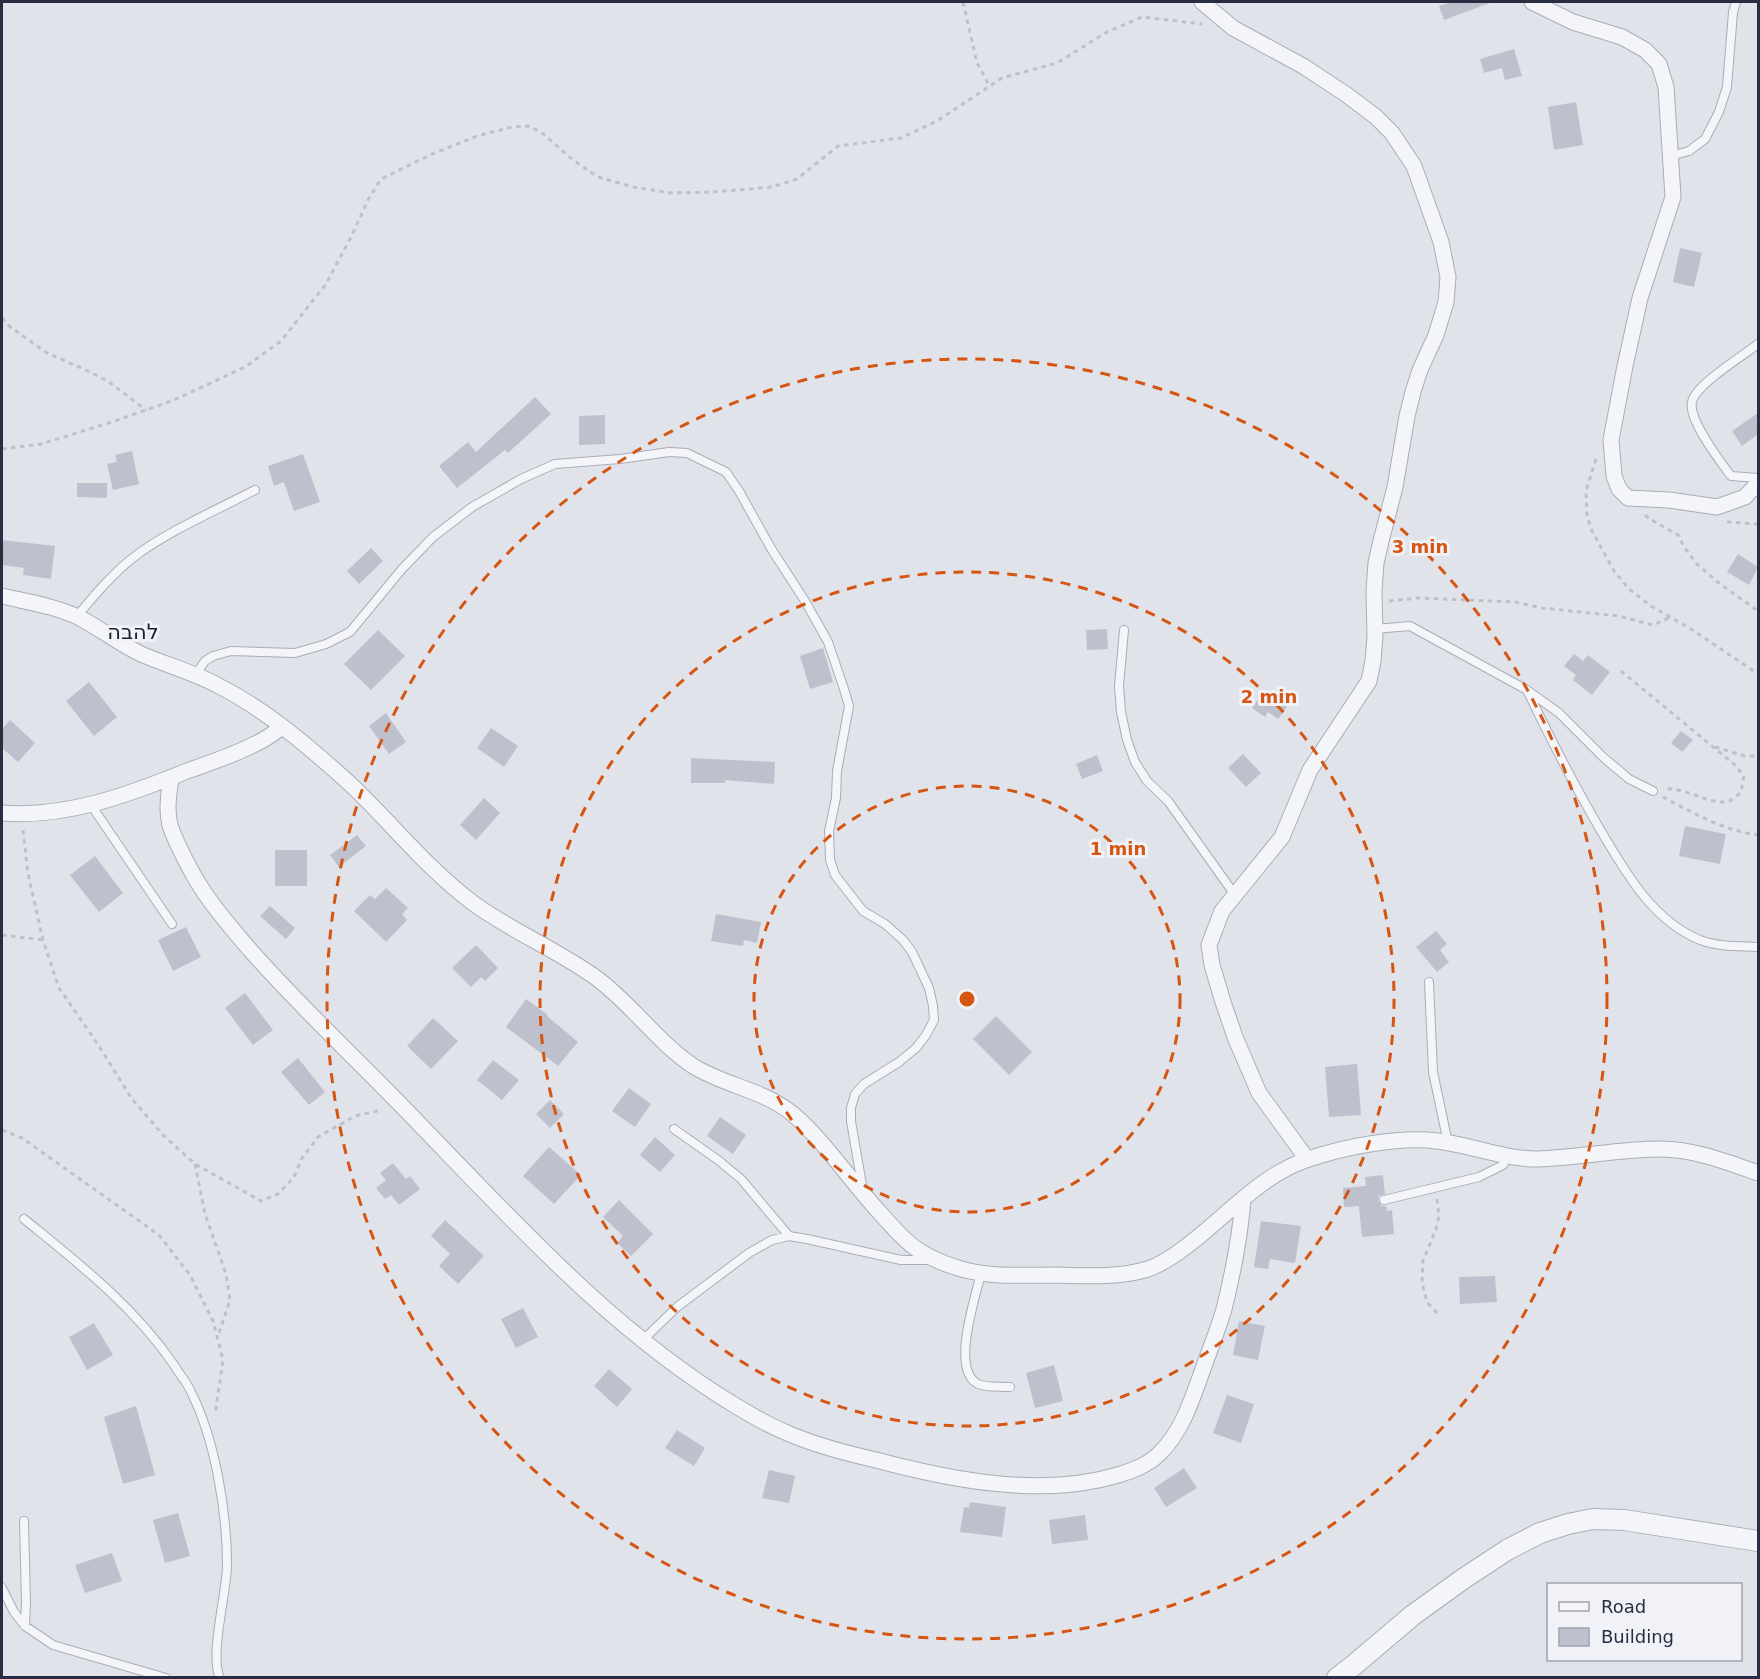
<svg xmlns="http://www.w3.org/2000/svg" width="1760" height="1679" viewBox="0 0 1760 1679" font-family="'DejaVu Sans','Noto Sans Hebrew',sans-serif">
<rect width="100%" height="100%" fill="#e1e3ea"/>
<path fill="#bec1cd" d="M1452,2H1490V3L1444,20L1439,6Z
M1514,49L1522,76L1505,80L1502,68L1484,73L1480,59Z
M1576,102L1583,145L1554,150L1548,107Z
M1680,248L1702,253L1694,287L1673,282Z
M535,397L551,414L508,453L505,450L457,488L439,466L468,442L476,452Z
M1758,413V434L1742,446L1732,431Z
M605,415V444L579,445V416Z
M132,451L139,484L113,490L107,464L117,462L115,455Z
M303,454L320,502L294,511L284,482L274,486L268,466Z
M77,483H107V498L77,497Z
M2,540L55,546L51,579L23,575L24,568L2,565Z
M371,548L383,561L359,584L347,571Z
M1738,554L1758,567L1749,585L1727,572Z
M1107,629L1108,649L1087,650L1086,630Z
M378,630L405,656L371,690L344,664Z
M823,648L833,682L810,689L800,656Z
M1574,654L1583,661L1588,655L1610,672L1592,695L1573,680L1576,675L1564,666Z
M89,682L117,717L94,736L66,701Z
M1264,691L1287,707L1278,719L1268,712L1265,717L1252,708Z
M386,713L406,742L389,754L369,726Z
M10,720L35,743L18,762L2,748V729Z
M491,728L518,746L504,767L477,748Z
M1681,731L1693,740L1682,752L1671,743Z
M1243,754L1261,773L1246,787L1228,768Z
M1097,755L1103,771L1082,779L1076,764Z
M691,758L775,762L774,784L725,780V783H691Z
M484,798L500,813L476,840L460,825Z
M1685,826L1726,834L1720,864L1679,856Z
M357,835L366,846L339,867L330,855Z
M275,850H307V886H275Z
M95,856L123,893L99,912L70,875Z
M386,888L408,908L402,914L407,920L386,942L354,911L370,895L375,899Z
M270,906L295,928L286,939L260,916Z
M716,914L761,922L757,943L744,940L743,946L711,941Z
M186,927L201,957L173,971L158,940Z
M1436,931L1447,944L1440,950L1449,962L1437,972L1416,947Z
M476,945L498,968L485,981L481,977L471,987L452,968Z
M245,993L273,1030L253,1045L225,1008Z
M526,999L548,1015L547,1016L578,1042L558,1066L506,1027Z
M996,1016L1032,1052L1009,1075L973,1039Z
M433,1018L458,1041L431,1069L407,1046Z
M298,1058L325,1092L309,1105L281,1072Z
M493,1060L519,1080L502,1100L477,1080Z
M1357,1064L1361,1115L1329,1117L1325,1067Z
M629,1088L651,1104L635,1127L612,1111Z
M550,1100L564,1114L550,1128L536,1114Z
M720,1117L746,1135L733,1154L707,1136Z
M655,1137L675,1155L660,1172L640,1155Z
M549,1147L581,1175L554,1204L523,1176Z
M393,1163L406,1179L410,1176L420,1189L399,1205L391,1195L385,1199L376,1188L386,1180L380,1173Z
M1383,1175L1385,1194L1379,1196L1378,1201L1382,1206H1386L1387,1211L1392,1210L1394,1234L1362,1237L1359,1206L1344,1207L1343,1188L1366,1186L1365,1177Z
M619,1200L653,1234L631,1256L617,1243L623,1236L603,1217Z
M445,1220L484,1256L458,1284L439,1266L450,1254L431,1236Z
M1261,1221L1301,1226L1295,1263L1270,1259L1268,1269L1254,1267Z
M1495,1276L1497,1302L1460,1304L1459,1277Z
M523,1308L538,1337L516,1348L501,1319Z
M1239,1321L1265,1326L1258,1360L1233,1355Z
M94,1323L113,1355L87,1370L69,1337Z
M1054,1365L1063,1401L1035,1408L1026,1373Z
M609,1369L632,1389L617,1407L594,1386Z
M1227,1395L1254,1404L1241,1443L1213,1433Z
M136,1406L155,1475L123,1484L104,1417Z
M677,1430L705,1448L694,1466L665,1448Z
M1184,1468L1197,1488L1166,1507L1154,1488Z
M769,1470L795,1476L789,1503L762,1498Z
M970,1502L1006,1507L1002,1537L960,1532L964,1507L969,1508Z
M178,1513L190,1556L165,1563L153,1520Z
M1085,1515L1088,1540L1052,1544L1049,1520Z
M112,1553L122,1581L85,1593L75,1565Z"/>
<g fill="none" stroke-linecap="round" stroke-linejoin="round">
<defs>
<path id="service" d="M1671,156L1689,151L1705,139L1719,112L1727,87L1733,12L1736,2
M1758,344C1744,355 1695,385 1692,402C1688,420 1720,461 1731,476L1758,478
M77,616C94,596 113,573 134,557C168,531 217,510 255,490
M1375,629L1410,626L1527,690L1559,713L1603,757L1629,779L1653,791
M1124,630L1119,686L1121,712L1127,740L1135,762L1147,781L1168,801L1235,895
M196,674L205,661L213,656L231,651L295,653L326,644L350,632L402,569L433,537L472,507L521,479L555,464L620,459L669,452L687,453L726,472L739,491L772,550L805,601L828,642L844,689L849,706L837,771L836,798L829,831L830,860L835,875L863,911L885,924L903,940L912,952L929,988L933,1006L934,1020L926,1035L916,1048L899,1062L864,1084L855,1094L851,1108V1121L863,1191
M1527,690C1550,738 1574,785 1601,831C1626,873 1652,920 1700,940C1719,947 1739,946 1758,947
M91,805L172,924
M1429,982L1433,1072L1448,1143
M674,1129L718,1160L741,1179L789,1236
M1384,1200L1479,1177L1503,1165L1508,1157
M24,1219C78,1263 134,1306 174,1365C179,1374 187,1382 191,1392C215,1439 227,1512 227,1565C227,1592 209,1656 220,1678
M981,1273C976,1296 950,1370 978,1384C987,1388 1000,1386 1010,1387
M643,1340L677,1307L749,1253L772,1240L789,1236L807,1239L901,1260H931
M24,1521L26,1602L25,1626
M2,1588L14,1612L25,1626L53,1645L166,1678"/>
<path id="minor" d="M1202,2L1233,28L1303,66L1347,95L1376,117L1392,133L1414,166L1441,242L1448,277L1446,302L1436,335L1420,370L1413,392L1407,416L1395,487L1381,541L1376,563L1374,591L1375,636L1373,661L1369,681L1310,770L1282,837L1222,911L1209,945L1212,965L1223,1002L1235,1037L1259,1093L1307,1159
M1532,2L1573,22L1622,37L1645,50L1659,64L1666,87L1673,197L1640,298L1625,366L1611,440L1614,476L1619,489L1628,498L1669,500L1717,507L1745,497L1758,483
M2,596C28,602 55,606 80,618C101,629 120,644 141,654C166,665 193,672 217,685C265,709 308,746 348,782C390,821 426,868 473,903C511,931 556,949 595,977C631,1003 656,1041 693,1066C725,1086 765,1090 794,1115C827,1144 851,1182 881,1214C893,1227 903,1240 918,1250C929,1257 942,1263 955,1267C987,1278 1022,1275 1056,1275C1086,1276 1118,1278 1148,1269C1160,1265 1172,1257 1183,1249C1223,1220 1259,1176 1306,1160C1342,1147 1400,1136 1437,1141C1471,1145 1503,1159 1537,1159C1578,1158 1619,1149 1660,1149C1694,1149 1727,1162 1758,1173
M171,778C169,793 166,810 170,825C174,839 193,876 202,889C216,911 234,931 251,951C297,1003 347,1050 395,1099C502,1208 604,1326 736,1406C751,1415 768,1425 785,1432C814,1445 845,1453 876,1460C951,1480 1042,1498 1118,1475C1134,1470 1148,1465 1160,1453C1183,1430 1192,1399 1203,1369C1210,1349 1218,1330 1224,1309C1233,1273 1240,1237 1243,1200
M2,813C66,818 128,795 187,771C210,763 234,755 255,744C265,740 274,733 282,727"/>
<path id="tertiary" d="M1337,1678L1354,1665L1413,1615L1463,1579L1507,1550L1540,1533L1568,1524L1593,1519L1624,1520L1758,1541"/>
</defs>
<use href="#service" stroke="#aaacb8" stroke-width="10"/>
<use href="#minor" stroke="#aaacb8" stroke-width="17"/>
<use href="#tertiary" stroke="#aaacb8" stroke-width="22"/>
<path stroke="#bfc1c9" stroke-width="3" stroke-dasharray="4.5 4.5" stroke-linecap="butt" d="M963,2L977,63L990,87
M2,318L9,326L47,353L88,371L109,382L146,410
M2,449L41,444L112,422L174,400L245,367L281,341L326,284L351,237L369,198L381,179L430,155L477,136L512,127L528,126L541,132L573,160L598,177L633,187L671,193L713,192L772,187L797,179L838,146L901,138L937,121L1002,78L1057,63L1107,32L1142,17L1202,24
M1596,459L1586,491L1587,516L1592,531L1614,571L1629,589L1651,606L1691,629L1758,674
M1645,515L1650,519L1678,535L1684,547L1697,564L1720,584L1758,611
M1727,522L1758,524
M1389,601L1418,598L1515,602L1542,608L1619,616L1653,625L1671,617
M1621,671L1735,765L1744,776L1741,792C1738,795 1733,799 1729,801C1713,807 1684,786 1663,789
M1715,747L1745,756H1758
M1663,797C1693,813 1725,831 1758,835
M23,830L28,874L43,940L59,988L97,1043L132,1099L164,1136L195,1164L261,1201L278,1194L294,1177L302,1158L318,1137L355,1116L382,1110
M2,935L43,940
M2,1130L22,1138L159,1235L190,1275L213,1321L223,1360L215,1415
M195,1164L205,1214L226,1274L230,1300L218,1336
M1437,1313L1427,1302L1422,1283L1423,1261L1436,1229L1439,1216L1437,1199"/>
<use href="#service" stroke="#f4f5f8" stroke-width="8"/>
<use href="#minor" stroke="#f4f5f8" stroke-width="15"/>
<use href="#tertiary" stroke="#f4f5f8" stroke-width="20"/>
</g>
<g fill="none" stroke="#d55511" stroke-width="3" stroke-dasharray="10 8">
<circle cx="967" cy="999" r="213"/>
<circle cx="967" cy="999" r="427"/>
<circle cx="967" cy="999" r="640"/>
</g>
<g text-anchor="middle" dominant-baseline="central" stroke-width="6" stroke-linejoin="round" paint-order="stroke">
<g font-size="21" fill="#1b1f32" stroke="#f1f2f7">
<text x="133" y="632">להבה</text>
</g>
</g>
<circle cx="967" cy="999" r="9" fill="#d55511" stroke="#f1f2f7" stroke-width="3"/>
<g font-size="18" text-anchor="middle" font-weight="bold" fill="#d55511" stroke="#f1f2f7" stroke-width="6" stroke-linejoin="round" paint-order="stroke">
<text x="1420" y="553">3 min</text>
<text x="1269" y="703">2 min</text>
<text x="1118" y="855">1 min</text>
</g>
<rect width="1760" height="1679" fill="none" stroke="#292d42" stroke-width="6"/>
<rect x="1547" y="1583" width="195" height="78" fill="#f1f2f7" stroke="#a1a3af" stroke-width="1.5"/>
<rect x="1559" y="1602" width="30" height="9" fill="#f4f5f8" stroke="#a1a3af" stroke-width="1.5"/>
<text x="1601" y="1613" font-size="18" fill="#292d42">Road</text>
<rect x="1559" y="1628" width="30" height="18" fill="#bec1cd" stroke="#a1a3af" stroke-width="1.5"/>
<text x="1601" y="1643" font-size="18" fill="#292d42">Building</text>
</svg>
